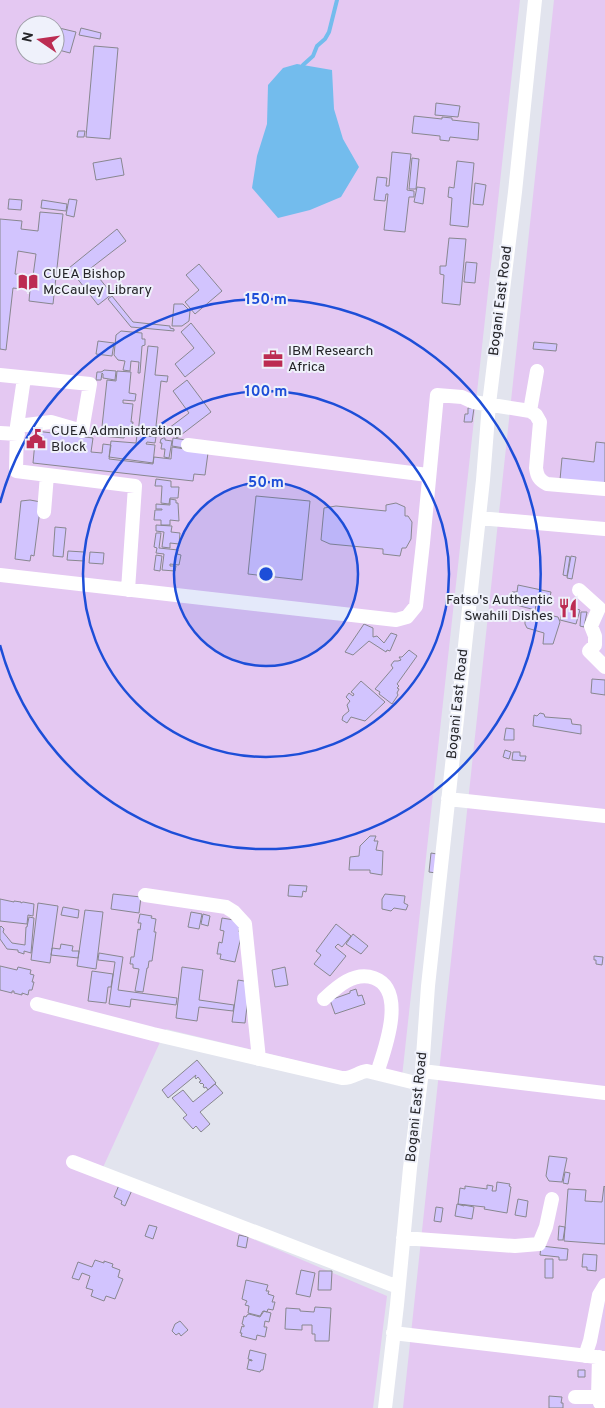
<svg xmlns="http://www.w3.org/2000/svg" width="605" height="1408" viewBox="0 0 605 1408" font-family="Overpass,sans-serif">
<rect width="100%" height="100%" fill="#e2e4ee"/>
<path fill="#e4c8f2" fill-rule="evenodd" d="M0,0H520L401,1086L166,1029L100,1174L387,1296L373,1408H0ZM25,25H55V55H25Z
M554,0H605V1408H403Z"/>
<path fill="#73bced" d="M297,64L332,70L334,109L343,139L359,167L341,197L310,210L278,218L252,188L257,156L267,124L268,85L283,68Z"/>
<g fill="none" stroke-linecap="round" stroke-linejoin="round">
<path stroke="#73bced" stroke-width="4" d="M303,65L313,56L317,46L325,39L329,32L337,0"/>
</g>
<path fill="#d2c4fe" stroke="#88878f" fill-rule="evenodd" d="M55,27L76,32L70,53L55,49Z
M81,28L101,33L100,39L79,35Z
M94,46L118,48L110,139L86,137Z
M436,103L460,106L458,117L435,115Z
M414,116L442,119V117L452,118V120L479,123L478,140L450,137L449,141L440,140V136L412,133Z
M78,131H85L84,137H77Z
M392,152L411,154L407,190L414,191V197H409L405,232L384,230L388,194H386L385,201L374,200L377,177L387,178L386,186H389Z
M121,158L124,175L96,180L93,163Z
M412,158L419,159L416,189H409Z
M457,161L474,163L468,227L450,225L452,198L448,197L449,187L454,188Z
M475,183L486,185L483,205L473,204Z
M417,187L425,188L423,204L414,202Z
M9,199L22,200L21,210L8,209Z
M69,199L77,200L74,217L66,215Z
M42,200L67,204L66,211L41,208Z
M40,212L63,214L53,304L29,301L30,290L13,288L6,350L0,349V219L22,221L21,229L38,231ZM18,251L36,254L33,276L15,274Z
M117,229L126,241L91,268L112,294L98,305L69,268Z
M449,238L466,239L460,305L442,303L444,275L440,274V266H446Z
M466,262L477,263L475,283L464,282Z
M199,264L222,291L195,314L185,302L199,290L186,275Z
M112,296L133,322L170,326V328L174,329V331L131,327L108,299Z
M174,304H183L190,311L189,321L182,326H172Z
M191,323L215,353L185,377L175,364L194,348L181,332Z
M121,331L142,333V339H145V345L142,346L140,373H138L139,362L131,361L130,371L123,370L125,361L118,360L114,355L116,335Z
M98,341L114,343L112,356L96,354Z
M534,342L557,344L556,351L533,349Z
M148,346L158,347L155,375L168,376L167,382L161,381L155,435L138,433Z
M104,370L116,371L115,380L103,378V374L102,373L101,380H96L97,372H101L103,371Z
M117,371L131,372L129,393L136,394L135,401L123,400V403L133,404L131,422H133L132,429L126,428L124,438L101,436L107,380L116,381Z
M187,380L211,412L177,438L169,428L189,413L173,391Z
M468,408H474L472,422H464L465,414H468Z
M36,431L93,438L91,452L102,453L103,444L111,445L109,459L153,464L154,457L171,459L172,447L198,451L208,453L205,475L194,474L193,481L33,463Z
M137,435L156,437L155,443L147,442L146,444L155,445L153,463L109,457L111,441L136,443Z
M163,438H165V440L172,441L169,458L164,457L165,449H161L162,443H160L161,439H162Z
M173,438L186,440L184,448L172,446Z
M596,442L605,443V485L560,480L562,458L594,462Z
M156,479L171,481V487H179L178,498H170L169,504L161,503L162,486H155Z
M256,496L310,501L302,580L248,574Z
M170,499L176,500V503H178L179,521L170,520V525H161V520H154L155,510H162V509H156V504L170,505Z
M30,500L41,502L34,556L31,555L30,561L15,559L21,501Z
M396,503L405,507V516H408L412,522L411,539L406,548H402L400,556L383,554V549L330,544L321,540L324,508L336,506L386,511V505Z
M156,525L172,526L171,532L180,533L179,544L170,543V548L162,547L164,532L156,531Z
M55,527L66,528L63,557L53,556Z
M156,533H161L159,548L178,550L177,554L181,555L179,565L170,564V566H176L175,571L162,570L164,554L156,553L157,548L154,547Z
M68,551L84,552V561L67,560Z
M90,552L104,553L103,564L89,563Z
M156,555L162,556L160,571L154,570Z
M566,556L570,557L567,576L563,575Z
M571,556L576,557L572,579L567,578Z
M518,585L551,592L550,597L538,595L535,610L509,603L512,592H517Z
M564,605L580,610L576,624L560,620Z
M581,612H587L584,627L580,626Z
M539,613L558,617L560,622L553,644H543L544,633L527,628L525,624V620L534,621Z
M364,624L373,628V637L377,636L384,643L391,633L397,635L390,651L387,650L386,652L369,641L353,655L345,652Z
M409,650L417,656L397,684L399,686L397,688L399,689L397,693L398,695L392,704L379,694L380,692L375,689L393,668L391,665L394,661H398L401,660L399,657H402Z
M592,679L605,680V695L591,693Z
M361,681L385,702L365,721L351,717L347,723L342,720L343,716L349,711L347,705L350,701L346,697L349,693L353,696L354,694L351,692Z
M540,713L544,714L545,717L571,719L572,724L581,725V734L533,726L534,715L537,716Z
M506,728L514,729V740H504Z
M505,750L511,752L509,759L503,757Z
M513,752H520V756H526L525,761L512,760Z
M370,836H376L374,841H378L376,850L383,851L382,875L370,873V870H349L350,857L359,856L360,846Z
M431,853L437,854L436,873L429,872Z
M289,885L307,886L306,892L303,891L302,897L288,896Z
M113,894L141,897L139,913L111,909Z
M385,894L405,896L404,903L408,905L406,910L394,908L391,911L382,909V899Z
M0,899L14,902V901L21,902V903L23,902L34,904L33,916L28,915L27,924L0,921Z
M38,903L58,906L50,963L31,960Z
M63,907L79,910L78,918L61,915Z
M85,910L103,912L96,969L77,966Z
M191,912L202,914L199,929L188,927Z
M140,914L152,916L151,918L156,919L154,932H156L152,961H149L148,968H147L143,992L135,991L139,969L133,968V964H130L131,957H134L138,929L140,930L141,923H138Z
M203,914L210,916L208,926L201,924Z
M29,917L34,918L31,953L24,951V954L18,952V950L7,949L0,939V927L1,926L4,929L3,932L12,943L25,945L26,927H27Z
M222,918L240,921L239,932L242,933L235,962L220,959L221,954H217L219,942L222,943L224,931L220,930Z
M336,924L351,936L342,947L338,944L335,947L346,956L330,976L314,964L321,955L316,951Z
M353,934L368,946L361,954L346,944Z
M61,944L73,946L72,951H79L78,958L51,955L52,948L60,949Z
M99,953L123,957L118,990L177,998L176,1005L131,999L130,1007L109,1004L115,962L98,960Z
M594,956L603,957L602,965L596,964V960H594Z
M0,966L17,970L18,967L31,970L30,974L34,975L32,982H34L32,990H29L28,995L22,993V995L14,993V991H12V993L0,990Z
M182,967L203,970L199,1000L234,1005L233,1011L199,1007L197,1021L176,1018Z
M285,967L288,985L275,987L272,970Z
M92,971L113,974L111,987H108L106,1003L88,1001Z
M238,980L250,982L245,1023L232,1022Z
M356,989L358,996L362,995L365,1004L335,1014L330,1000L350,993V991Z
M197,1060L216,1083L208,1090L206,1087L204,1088L203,1086L204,1085L202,1083L201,1084L199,1082L201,1081L198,1077L196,1079L195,1077L196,1075L168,1098L162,1090Z
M215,1084L223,1093L200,1112L210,1124L201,1132L196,1126L193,1129L183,1118L187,1115L172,1098L183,1090L193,1102Z
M549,1156L567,1158L562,1182L549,1181L546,1176Z
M565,1172L570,1173L568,1184L563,1183Z
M497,1182L510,1184L509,1186L511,1187L507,1213L484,1209L485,1207L458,1204L460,1188L465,1189V1186L487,1189V1185L493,1186L492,1191H496Z
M119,1185L132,1190L125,1206L121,1204L122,1201L114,1197Z
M604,1186L605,1187V1244L564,1241L568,1189L586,1190L585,1201L602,1202Z
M518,1199L528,1201L526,1217L515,1215Z
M457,1204L464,1206V1205L474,1207L472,1219L455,1216Z
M436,1207L443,1208L441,1222L434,1221Z
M149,1225L157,1227L153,1239L145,1236Z
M559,1226L565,1227L563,1240H558Z
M239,1235L248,1237L246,1248L237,1246Z
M541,1246L568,1249L567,1260H559V1257L540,1255Z
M583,1254L597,1255L596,1271L587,1270V1267H582Z
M545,1259H553V1278H545Z
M95,1260L104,1263V1261L113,1264L112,1267L120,1270L118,1277L123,1279L115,1299L106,1296L104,1301L91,1296L93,1290L86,1288L90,1276L82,1273L79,1280L72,1278L78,1262L92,1267Z
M301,1270L315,1273L310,1297L296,1294Z
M319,1271H332L331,1290H318Z
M246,1280L268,1285L266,1291H269L268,1294L274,1296L272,1302H275L273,1310L268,1309L267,1312L263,1311L260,1316L248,1313L249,1306L245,1305L247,1301L242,1299Z
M315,1307L331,1308L329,1341H315V1334H312V1325H302V1330L285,1329L286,1308L300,1309V1311L314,1312Z
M264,1311L271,1313L269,1322L265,1321L264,1327H267L265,1337L257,1335L256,1340L241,1336L242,1333H240L242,1326L244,1327V1325L242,1324L244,1316L246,1317L247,1315L249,1314L260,1317Z
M180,1321L188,1330L181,1336L179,1333L176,1335L172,1331L175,1324Z
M250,1350L266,1354L263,1370H261L260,1372L247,1369L249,1360L252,1361V1360L248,1359Z
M578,1370H585V1377H578Z
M549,1396L562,1397L561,1403H563V1408H549Z"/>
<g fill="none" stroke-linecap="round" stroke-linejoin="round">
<path stroke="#fff" stroke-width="14" d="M0,375L90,384L82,431L51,422L17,426
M24,378L17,426L16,471L135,486L128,590
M530,411L537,371
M0,433L18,434
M188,445L428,475
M44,512L47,475
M479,518L605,529
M0,575L396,620L407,617L416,606L423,543L437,395L462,397L473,402L530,411L536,415L540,422L536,468C537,476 539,480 547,484L605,489
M579,590L599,608L591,626L595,636V645L589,651L605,667
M448,799L605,816
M145,895L226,907L234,912L245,924L259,1059
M324,999C337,987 354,971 374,978C407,990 385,1049 377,1073
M37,1004L153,1034L342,1078C352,1079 358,1072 367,1071L420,1084
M422,1071L605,1093
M73,1162L398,1287
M403,1238L515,1246L539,1244L546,1227L552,1199
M393,1333L605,1358
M585,1356L590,1341L599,1295L605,1285
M599,1357L598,1397L600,1403L605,1408
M575,1397H598
M385,1408L397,1305L410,1168L422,1071L428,986L483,480L489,404L515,192L535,0"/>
</g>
<circle cx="266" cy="574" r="92" fill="#1d4ed8" fill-opacity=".12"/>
<g fill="none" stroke="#1d4ed8" stroke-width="2.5">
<circle cx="266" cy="574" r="92"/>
<circle cx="266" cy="574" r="183"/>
<path d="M0 503A275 275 0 1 1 0 645"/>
</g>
<defs>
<symbol id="library-bare" viewBox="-9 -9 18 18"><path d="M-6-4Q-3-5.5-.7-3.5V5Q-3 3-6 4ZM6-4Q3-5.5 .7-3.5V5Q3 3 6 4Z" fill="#bc2c52" stroke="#eff1fb" stroke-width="2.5" paint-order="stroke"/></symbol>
<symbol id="office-bare" viewBox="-9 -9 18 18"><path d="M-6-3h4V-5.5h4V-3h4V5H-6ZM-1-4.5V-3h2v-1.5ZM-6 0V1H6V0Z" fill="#bc2c52" stroke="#eff1fb" stroke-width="2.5" paint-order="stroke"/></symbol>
<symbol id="civic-bare" viewBox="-9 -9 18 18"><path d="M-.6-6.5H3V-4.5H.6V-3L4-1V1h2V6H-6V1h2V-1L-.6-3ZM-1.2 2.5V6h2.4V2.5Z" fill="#bc2c52" stroke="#eff1fb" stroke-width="2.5" paint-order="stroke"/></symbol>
<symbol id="restaurant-bare" viewBox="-9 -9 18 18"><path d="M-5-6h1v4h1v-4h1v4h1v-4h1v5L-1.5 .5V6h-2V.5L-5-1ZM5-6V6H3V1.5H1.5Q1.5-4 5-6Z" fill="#bc2c52" stroke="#eff1fb" stroke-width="2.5" paint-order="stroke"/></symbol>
</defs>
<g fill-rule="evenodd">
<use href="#library-bare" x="14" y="268" width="28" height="28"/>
<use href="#office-bare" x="259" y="345" width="28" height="28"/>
<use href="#civic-bare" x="22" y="425" width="28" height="28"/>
<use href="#restaurant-bare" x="554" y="594" width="28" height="28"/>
</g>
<g text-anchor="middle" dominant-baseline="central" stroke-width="4" stroke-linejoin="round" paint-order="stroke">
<g font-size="14" fill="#252529" stroke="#eff1fb" text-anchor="start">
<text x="43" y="274">CUEA Bishop<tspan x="43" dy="16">McCauley Library</tspan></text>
<text x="288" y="351">IBM Research<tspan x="288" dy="16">Africa</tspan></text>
<text x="51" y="431">CUEA Administration<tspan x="51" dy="16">Block</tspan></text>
<text x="553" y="600" text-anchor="end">Fatso's Authentic<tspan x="553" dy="16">Swahili Dishes</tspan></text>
</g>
<g font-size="14" fill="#252529" stroke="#eff1fb">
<text transform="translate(501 301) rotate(-83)">Bogani East Road</text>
<text transform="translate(458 704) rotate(-84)">Bogani East Road</text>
<text transform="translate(417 1107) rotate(-84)">Bogani East Road</text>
</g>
</g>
<circle cx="266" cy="574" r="8" fill="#1d4ed8" stroke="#eff1fb" stroke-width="2.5"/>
<g font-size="15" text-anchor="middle" font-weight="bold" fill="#1d4ed8" stroke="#eff1fb" stroke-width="4" stroke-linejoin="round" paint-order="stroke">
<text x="266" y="304">150 m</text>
<text x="266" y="396">100 m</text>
<text x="266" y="487">50 m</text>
</g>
<g transform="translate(40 40) rotate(283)"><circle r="24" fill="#eff1fb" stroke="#9e9fa7"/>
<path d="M0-4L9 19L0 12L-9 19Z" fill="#bc2c52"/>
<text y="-8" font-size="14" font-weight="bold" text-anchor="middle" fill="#252529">N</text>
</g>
</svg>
